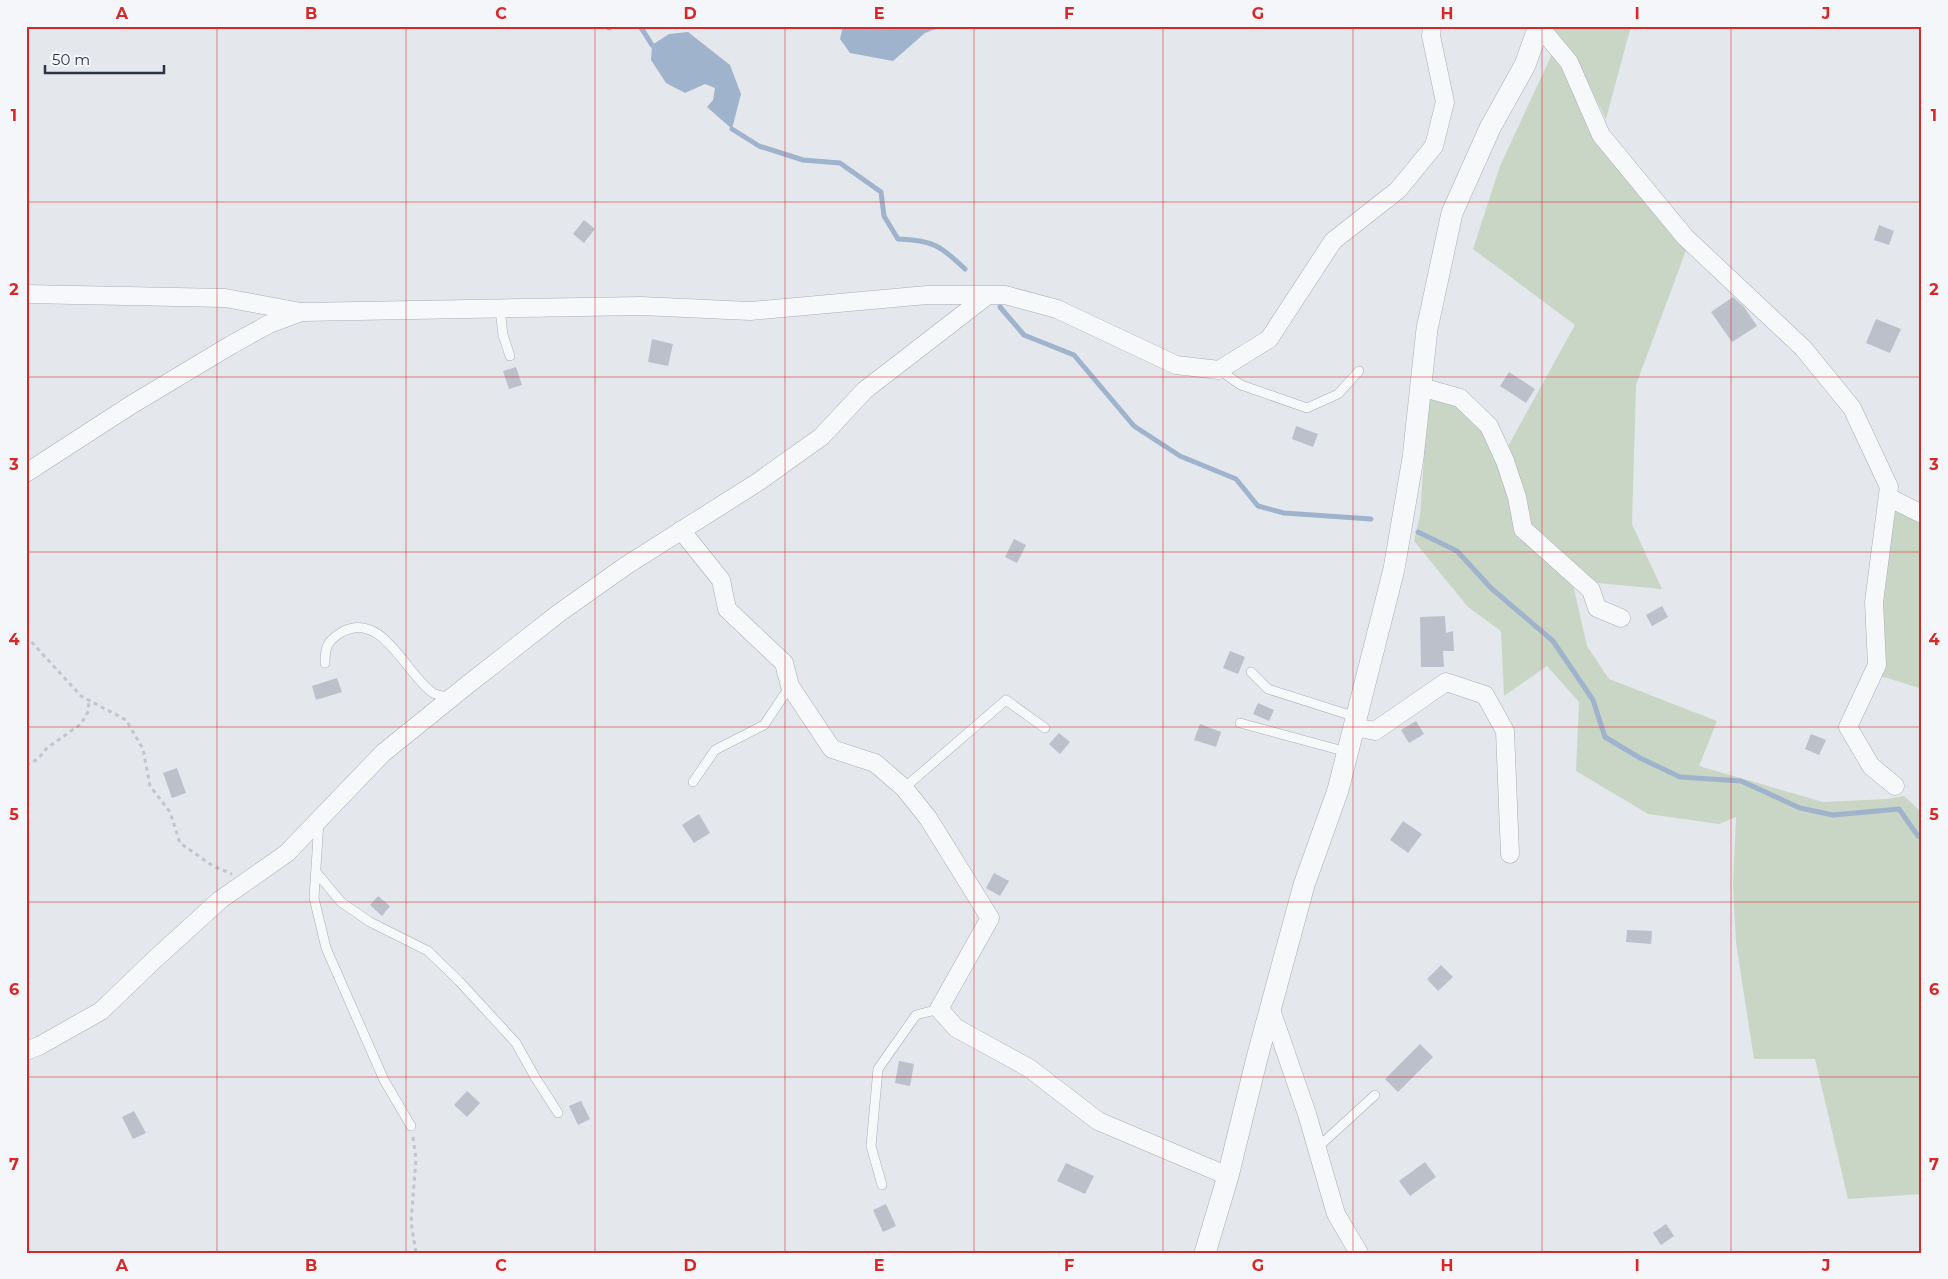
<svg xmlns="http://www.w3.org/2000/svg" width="1948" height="1279" viewBox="0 0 1948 1279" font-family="Montserrat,sans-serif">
<rect width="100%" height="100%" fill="#e4e7ec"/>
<path fill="#c9d6c5" d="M1550,26H1631L1606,119L1575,58Z
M1552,54L1565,68L1688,245L1636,385L1632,524L1662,589L1586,582L1530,530L1526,499L1507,448L1575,325L1473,249L1500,166Z
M1428,398L1458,404L1485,431L1511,498L1572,580L1587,646L1609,679L1717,721L1699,766L1823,802L1887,799L1904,796L1922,813V1194L1848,1199L1815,1059H1754L1736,943L1733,885L1736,817L1719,824L1648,814L1576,771L1579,702L1547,666L1504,696L1501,631L1468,607L1414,541L1420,516Z
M1891,505L1922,520V689L1881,676L1878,604Z"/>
<path fill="#9fb4cc" d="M843,26H944L925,33L893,61L850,53L840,39Z
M688,32L730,65L741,94L732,129L707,107L713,100L715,88L705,84L685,93L666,83L651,60L652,45L669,34Z"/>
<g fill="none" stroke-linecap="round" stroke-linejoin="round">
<path stroke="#9fb4cc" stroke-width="5" d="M640,26L652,45
M609,28L613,26
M732,129L759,146L803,160L840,163L881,192L884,216L898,239C933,240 941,246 965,269
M1000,307L1024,335L1074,355L1134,426L1180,456L1236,479L1258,506L1284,513L1371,519
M1418,532L1457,551L1491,588L1553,641L1593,700L1605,737L1640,758L1680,777L1741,781L1800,808L1833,815L1899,809L1918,836L1922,837"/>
</g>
<path fill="#bbc0ca" d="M584,220L595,229L584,243L573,234Z
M1879,225L1894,231L1889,245L1874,240Z
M1733,297L1744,307L1757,326L1732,342L1711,312Z
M1876,319L1901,329L1890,353L1866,343Z
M652,339L673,344L668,366L648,362Z
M516,367L522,385L509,389L503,371Z
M1509,372L1535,389L1526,403L1500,386Z
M1296,426L1318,434L1313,447L1292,439Z
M1014,539L1026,545L1017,563L1005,557Z
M1662,606L1668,617L1652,626L1646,615Z
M1445,616L1446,633L1453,631L1454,651H1443L1444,667H1421L1420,617Z
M1230,651L1245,657L1238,674L1223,668Z
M337,678L342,692L316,700L312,686Z
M1258,703L1274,710L1269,721L1253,714Z
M1416,721L1424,734L1409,743L1401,730Z
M1200,724L1221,732L1216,747L1194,740Z
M1059,733L1070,742L1060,754L1049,744Z
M1811,734L1826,740L1819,755L1805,749Z
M177,768L186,793L172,798L163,773Z
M699,814L710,833L694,843L682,825Z
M1403,821L1422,834L1408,853L1390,840Z
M994,873L1009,881L1000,896L986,888Z
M378,896L390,906L382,916L370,905Z
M1627,930L1652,931L1651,944L1626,942Z
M1441,965L1453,977L1438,991L1427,979Z
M1420,1044L1433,1057L1398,1092L1385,1079Z
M899,1061L914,1064L910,1086L895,1083Z
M467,1091L480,1103L467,1117L454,1105Z
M581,1101L590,1119L578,1125L569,1106Z
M134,1111L146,1133L133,1139L122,1117Z
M1425,1162L1436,1177L1410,1196L1399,1181Z
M1066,1163L1094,1176L1085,1194L1057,1181Z
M886,1204L896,1226L883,1232L873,1210Z
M1666,1224L1674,1236L1661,1245L1653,1233Z"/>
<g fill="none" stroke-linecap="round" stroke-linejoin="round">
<defs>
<path id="service" d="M500,309L503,335L510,356
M1219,370L1241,385L1307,408L1338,394L1359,371
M325,663C325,647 327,641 342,632C383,610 406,675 433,693C438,696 445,696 451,697
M1251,672L1268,689L1356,717
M1240,723L1347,752
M693,782L715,750L764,725L790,686
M904,788L1006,700L1045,728
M319,821L314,898L326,948L384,1080L411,1126
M316,872L341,902L370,922L428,951L459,981L516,1043L535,1077L558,1113
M1317,1148L1375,1095
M882,1185L871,1146L878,1069L916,1015L939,1009"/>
<path id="minor" d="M1539,26L1569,62L1601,135L1685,237L1803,348L1852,408L1889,487L1874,602L1877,665L1848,727L1871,766L1895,786
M26,294L225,298L301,312L641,306L750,311L927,295H1005L1057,309L1176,365L1219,370L1269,339L1333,241L1398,190L1434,146L1445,102L1431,36L1432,26
M1421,387L1460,398L1489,426L1505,461L1517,497L1523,529L1591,590L1597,608L1621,618
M26,473L131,405L231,345L269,324L301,312
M1888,497L1922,514
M681,530L721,580L727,609L784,663L790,686L832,749L875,763L904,788L928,818L990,918L939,1009L956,1028L1029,1068L1098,1121L1228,1176
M1354,727L1375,731L1446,682L1485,695L1505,731L1510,854
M1271,1010L1307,1114L1336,1214L1359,1253
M26,1051L39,1046L101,1011L154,960L220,900L287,853L383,753L466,686L559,613L627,565L758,482L821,437L865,390L988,295"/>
<path id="tertiary" d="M1205,1253L1228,1176L1257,1058L1304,885L1338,790L1394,569L1413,458L1427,329L1452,213L1490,128L1525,65L1539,26"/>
</defs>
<use href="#service" stroke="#a9aeb7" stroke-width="10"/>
<use href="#minor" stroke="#a9aeb7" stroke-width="19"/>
<use href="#tertiary" stroke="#a9aeb7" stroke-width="22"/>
<path stroke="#c2c5cb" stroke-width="3" stroke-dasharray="4 4" stroke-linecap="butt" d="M26,636L81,696L126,720L143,749L150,786L170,812L180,843L213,866L232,874
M26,765L38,759L47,748L81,724L89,710L88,701
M413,1137L416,1159L411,1222L416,1253"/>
<use href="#service" stroke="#f7f8fa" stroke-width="9"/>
<use href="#minor" stroke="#f7f8fa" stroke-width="18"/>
<use href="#tertiary" stroke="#f7f8fa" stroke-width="21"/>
</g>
<path fill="none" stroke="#d62828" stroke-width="1" stroke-opacity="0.55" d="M217,26V1253M406,26V1253M595,26V1253M785,26V1253M974,26V1253M1163,26V1253M1353,26V1253M1542,26V1253M1731,26V1253M26,202H1922M26,377H1922M26,552H1922M26,727H1922M26,902H1922M26,1077H1922"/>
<rect width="1948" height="1279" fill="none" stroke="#f4f6f9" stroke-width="55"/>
<path d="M45 65v8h119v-8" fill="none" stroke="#2b3445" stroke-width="2.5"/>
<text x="52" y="65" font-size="15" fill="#2b3445" stroke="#f4f6f9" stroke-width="4" paint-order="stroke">50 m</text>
<rect x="28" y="28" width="1892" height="1224" fill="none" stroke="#d62828" stroke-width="2"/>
<g font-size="16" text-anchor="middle" font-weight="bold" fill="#d62828">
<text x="122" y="19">A</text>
<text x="311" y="19">B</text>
<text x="501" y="19">C</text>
<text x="690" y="19">D</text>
<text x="879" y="19">E</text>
<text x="1069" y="19">F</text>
<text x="1258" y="19">G</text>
<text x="1447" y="19">H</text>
<text x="1637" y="19">I</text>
<text x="1826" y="19">J</text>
<text x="14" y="121">1</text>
<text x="1934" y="121">1</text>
<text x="14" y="295">2</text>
<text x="1934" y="295">2</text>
<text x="14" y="470">3</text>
<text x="1934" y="470">3</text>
<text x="14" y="645">4</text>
<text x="1934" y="645">4</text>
<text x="14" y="820">5</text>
<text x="1934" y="820">5</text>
<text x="14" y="995">6</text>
<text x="1934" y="995">6</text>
<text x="14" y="1170">7</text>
<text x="1934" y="1170">7</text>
<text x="122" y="1271">A</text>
<text x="311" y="1271">B</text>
<text x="501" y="1271">C</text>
<text x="690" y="1271">D</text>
<text x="879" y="1271">E</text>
<text x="1069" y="1271">F</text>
<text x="1258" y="1271">G</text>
<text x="1447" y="1271">H</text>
<text x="1637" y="1271">I</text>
<text x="1826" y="1271">J</text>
</g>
</svg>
